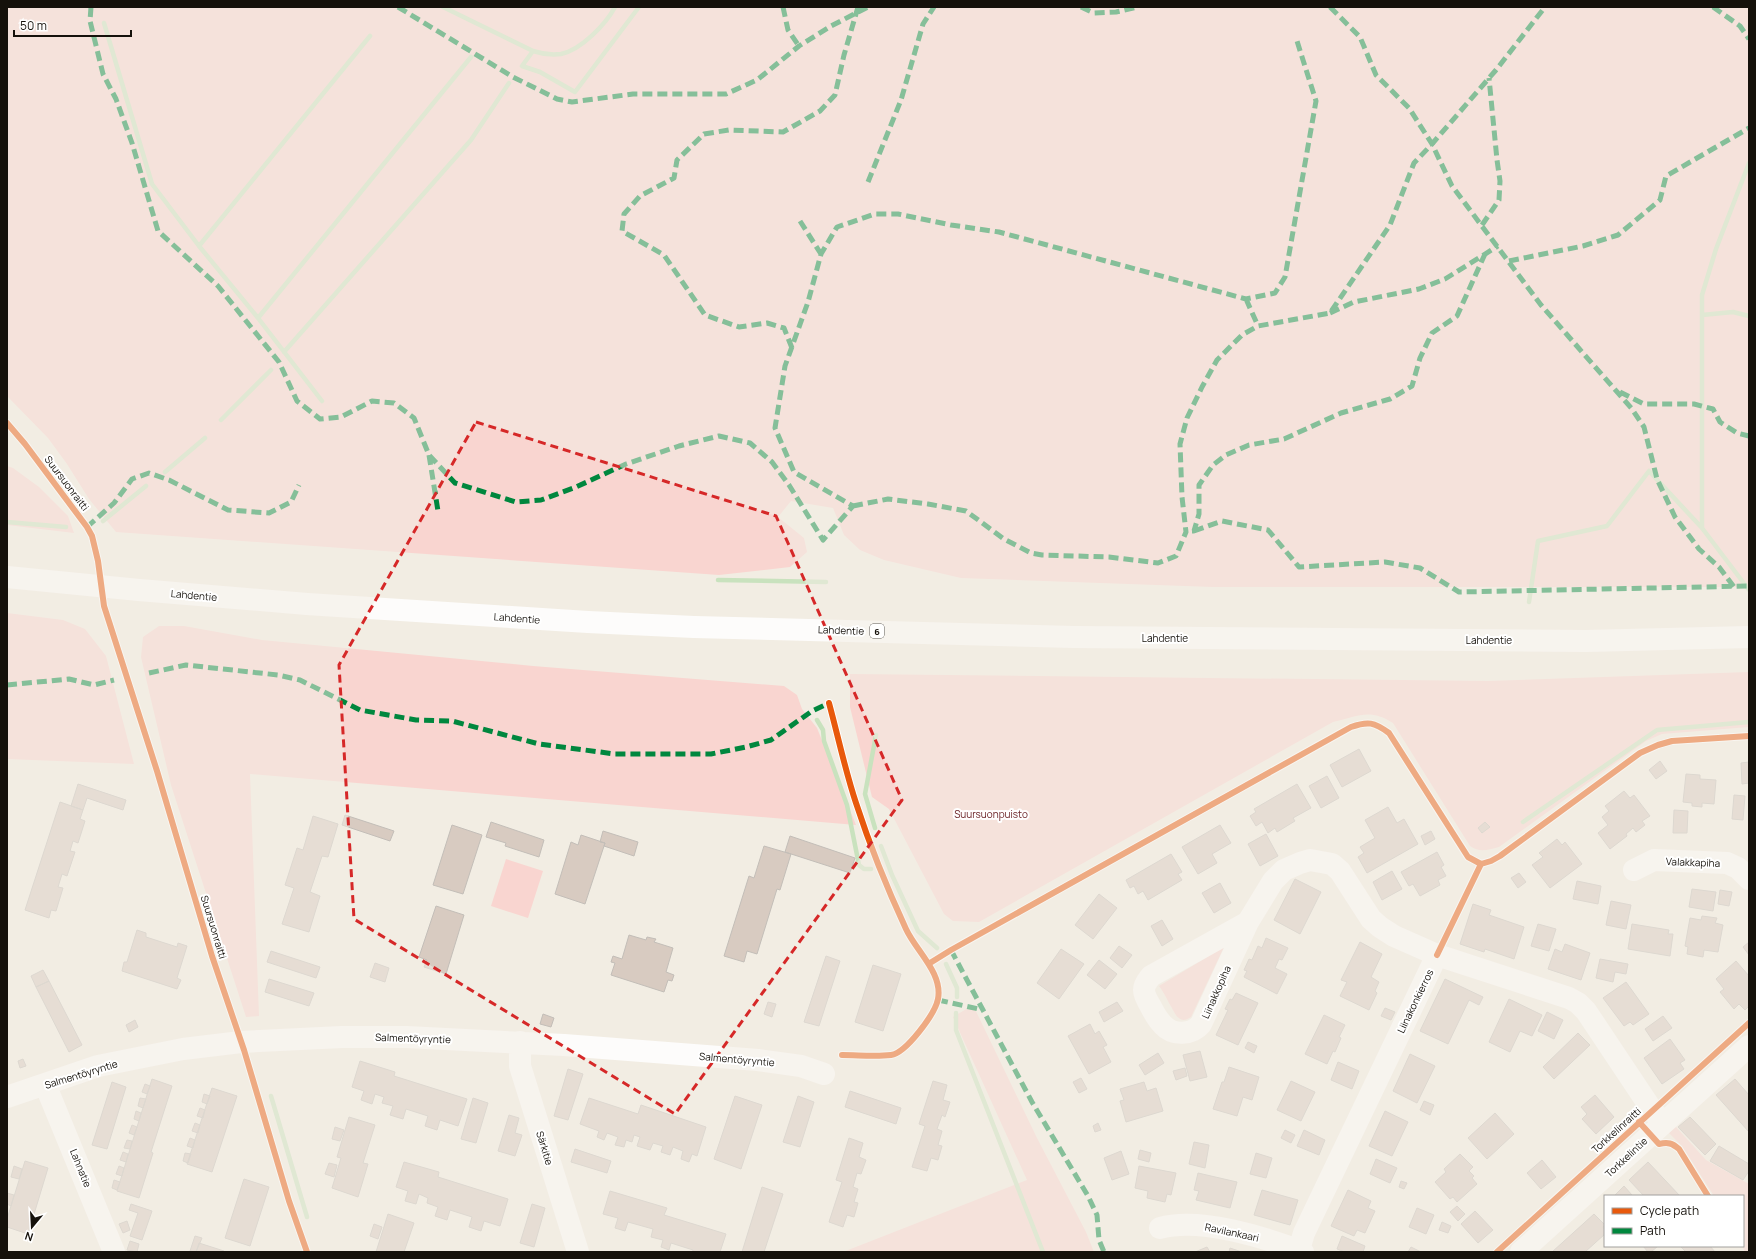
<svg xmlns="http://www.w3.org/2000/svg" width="1756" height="1259" viewBox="0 0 1756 1259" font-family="Manrope,sans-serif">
<rect width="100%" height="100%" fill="#f2ede3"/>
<path fill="#f9d5d0" d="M7,7H1749V587H1213L961,578L884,560L860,550L844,535L833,508L791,501L778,517L804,538L807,552L790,567L719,575L116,532L89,499L67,464L48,438L7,396Z
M7,466L13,468L39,487L68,516L74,533L7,525Z
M7,613L63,620L85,629L106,656L134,764L7,759Z
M159,626H184L262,640L533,666L784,686L797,695L802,709L817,728L856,825L250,774L259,1016L246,1017L171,785L141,657L143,637Z
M1749,672V727L1662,734L1646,741L1499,847C1487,850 1480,853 1470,846L1393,723C1370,708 1358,716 1333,722L979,922L953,921L944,914L889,809L872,797L850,707V674L1488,681Z
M506,859L543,871L528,918L491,906Z
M1224,947L1191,1017C1178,1026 1175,1012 1169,1003C1166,997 1163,991 1159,986Z
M973,1005L1037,1138L1086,1232L1094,1252H843L1027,1180L953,1017Z
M1676,1127L1706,1160L1749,1184V1252H1745L1742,1246L1743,1196H1714L1682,1146L1669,1133Z"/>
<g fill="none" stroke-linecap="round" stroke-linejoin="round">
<path stroke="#c9e2be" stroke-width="4.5" d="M443,7L533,51
M615,7C606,24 581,50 561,54C552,55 542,54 533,51L522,66L540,72L575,92L639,7
M104,23L152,184L199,246
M1702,315L1733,312L1749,316
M258,318L471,57
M284,352L471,140L509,83
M322,401L258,318L199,246L370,36
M221,420L271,370
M165,472L205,438
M103,521L146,486
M7,522L66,527
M1702,528V295L1716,249L1749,163
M718,580L826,582
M1529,602L1538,541L1607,526L1649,471L1702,528L1749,590
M817,720L823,730L824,741L847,805L859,865L864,869H871
M1523,822L1657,730L1749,722
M875,828L865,794L876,735
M881,846L892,875L918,931L937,948
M946,964L957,988V997
M956,1013V1030L1043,1252
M271,1096L307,1217"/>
</g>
<path fill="#d8cbc1" stroke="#c3beb8" d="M1359,749L1371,771L1342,787L1330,765Z
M1660,761L1667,771L1656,779L1649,770Z
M1749,762V783L1742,784L1741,763Z
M1686,774L1700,775V779L1716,780L1714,804L1702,803V807L1692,806V803L1683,802Z
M1327,776L1339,798L1321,808L1309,786Z
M78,784L126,800L123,810L87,798L83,810L71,806Z
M1297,784L1311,808L1293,818L1295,821L1277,832L1275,828L1268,833L1262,822L1256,826L1250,816L1256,812L1254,809Z
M1624,791L1630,798L1634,795L1650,816L1642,821L1645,825L1636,832L1633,828L1626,834L1627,836L1610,849L1598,833L1608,825L1602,817L1609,811L1605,806Z
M1734,795L1745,796L1743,820L1732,819Z
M60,802L83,810L80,819L85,821L78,843L73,841L70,851L75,852L67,876L62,874L58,887L63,888L56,911L51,910L49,918L25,910Z
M1388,807L1397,823L1404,819L1418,844L1367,873L1358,857L1364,853L1360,847L1375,838L1365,820Z
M1674,810L1688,811L1687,833H1673Z
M345,815L394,831L390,841L342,825Z
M313,816L338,824L328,857L322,856L310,892L320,896L309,932L282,924L294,888L285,885L297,848L303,850Z
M491,822L544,840L539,857L505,846L506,843L486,837Z
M1485,822L1490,827L1482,833L1478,828Z
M452,825L482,835L463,894L433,885Z
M1220,825L1231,843L1212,854L1217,863L1198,874L1182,847Z
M603,831L638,842L634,856L604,846L605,843L600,842Z
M1431,831L1435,839L1425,845L1421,836Z
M1266,834L1278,856L1260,866L1248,844Z
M581,835L605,843L585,904L555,894L571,842L578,845Z
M790,836L855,858L850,873L785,852Z
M1557,839L1562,845L1565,842L1582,864L1550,888L1532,865L1543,857L1539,853Z
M764,846L791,854L780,890L777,889L757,954L747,951L744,962L724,956L749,876L754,878Z
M1437,852L1444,865L1441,867L1446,876L1438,880L1440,885L1420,896L1413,884L1409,886L1401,872Z
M1171,854L1182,872L1178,874L1182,880L1148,900L1143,891L1138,894L1134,886L1130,888L1126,880Z
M1392,871L1402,889L1382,900L1373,882Z
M1519,873L1526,882L1518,888L1511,878Z
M1295,879L1321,892L1300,934L1274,920Z
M1577,881L1601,886L1598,904L1573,899Z
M1220,883L1231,903L1214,913L1202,893Z
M1692,889L1716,892L1713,911L1689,907Z
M1720,890L1732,892L1729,906L1718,904Z
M1099,894L1117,908L1093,939L1075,925Z
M1611,901L1631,905L1626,929L1606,925Z
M1473,904L1491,910L1489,915L1524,927L1514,959L1485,949L1484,952L1460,944Z
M436,906L464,915L446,974L424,967L427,960L419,957Z
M1702,916L1717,918L1715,923L1723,925L1718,952L1704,950L1703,957L1687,954L1688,947L1685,946L1690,918L1701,920Z
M1162,920L1173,939L1162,946L1151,926Z
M1538,924L1556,929L1549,951L1531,946Z
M1632,924L1669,930L1668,934H1673L1670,956L1628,949Z
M137,930L146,933V937L177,947L178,943L187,946L177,978L181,980L177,989L122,971L124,962H127Z
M629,935L646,940L647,937L656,939L654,942L673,948L666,972L674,975L672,981L668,980L664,992L611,975L615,963L611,962L613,956L622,959Z
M1266,938L1288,948L1282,960L1279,959L1275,968L1287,974L1277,994L1244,977L1247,971L1244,970L1249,959L1252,960L1258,946L1262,948Z
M1360,942L1382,954L1371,977L1379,982L1375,991L1377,993L1369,1010L1340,996L1347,982L1341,980Z
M1749,942V955L1743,947Z
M1565,944L1590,953L1581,980L1548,969L1555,949L1562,952Z
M1119,946L1132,955L1122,968L1110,958Z
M1061,949L1084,964L1059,999L1037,983Z
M271,951L320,967L316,978L267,962Z
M826,956L840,961L819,1026L804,1022Z
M1600,959L1628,964L1626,974L1615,972L1613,982L1596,978Z
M1099,960L1117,974L1105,989L1087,975Z
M1736,961L1749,976V1006L1745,1010L1739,1004L1734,1009L1720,992L1724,989L1716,979Z
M375,963L389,968L385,982L370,977Z
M873,965L901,974L883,1031L855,1022Z
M43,970L49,981L36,987L31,976Z
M269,979L314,993L309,1006L265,992Z
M1445,979L1483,997L1479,1005L1469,1000L1448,1044L1420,1031Z
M49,981L82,1045L69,1052L36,987Z
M1626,982L1649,1014L1633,1025L1630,1022L1624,1026L1603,998Z
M1236,993L1258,1003L1238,1045L1216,1035L1228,1010L1225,1009L1230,999L1232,1000Z
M1509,999L1542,1015L1532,1036L1520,1031L1510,1052L1489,1042Z
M768,1002L776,1004L772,1017L764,1014Z
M1117,1002L1123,1011L1104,1022L1099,1012Z
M1385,1008L1395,1012L1391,1020L1381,1016Z
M1547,1012L1563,1020L1554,1039L1538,1031Z
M543,1014L554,1018L551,1027L540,1024Z
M1324,1015L1345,1025L1339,1037L1341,1038L1335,1052L1333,1051L1327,1064L1305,1054Z
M1663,1016L1672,1028L1653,1041L1645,1029Z
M135,1020L138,1027L129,1032L126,1025Z
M1090,1024L1095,1034L1099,1031L1107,1045L1103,1047L1111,1062L1089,1074L1068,1036Z
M1578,1033L1590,1045L1554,1079L1543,1067Z
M1670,1039L1685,1060L1680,1063L1684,1069L1662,1084L1644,1058Z
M1248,1042L1257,1046L1254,1053L1245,1048Z
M1200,1051L1207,1077L1190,1081L1183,1055Z
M1158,1053L1164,1063L1145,1075L1139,1065Z
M1410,1054L1435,1066L1417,1103L1393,1091Z
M23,1059L26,1066L20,1068L18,1061Z
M360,1061L395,1072L394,1076L467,1099L458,1126L440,1120L437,1130L425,1126L428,1116L406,1109L403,1119L390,1115L393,1106L382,1103L384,1097L375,1094L372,1104L361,1100L364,1091L352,1087Z
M1338,1062L1359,1071L1352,1089L1331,1080Z
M1229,1067L1259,1077L1252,1100L1243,1097L1237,1116L1213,1109L1222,1082H1224Z
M1185,1068L1187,1076L1176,1080L1173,1071Z
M568,1069L583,1074L568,1120L554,1116Z
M1081,1078L1087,1089L1079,1093L1073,1082Z
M152,1079L172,1086L151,1152L153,1153L139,1198L117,1191Z
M1735,1079L1749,1095V1132L1716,1095Z
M933,1081L947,1085L943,1100L950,1102L945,1117L942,1115L937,1129L942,1131L938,1145L942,1146L938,1160L931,1158L927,1171L912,1167L925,1126L919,1124Z
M1291,1081L1315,1092L1301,1121L1277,1110Z
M112,1082L126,1087L107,1149L92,1145Z
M1144,1082L1147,1091L1156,1088L1163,1111L1126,1122L1120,1101L1124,1100L1120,1089Z
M145,1084L150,1086L147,1094L142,1092Z
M212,1088L237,1096L212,1172L187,1164Z
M850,1091L901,1108L896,1124L845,1107Z
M204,1094L210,1096L207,1104L202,1102Z
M1595,1095L1614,1117L1596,1134L1582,1119L1587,1114L1581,1107Z
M735,1096L762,1105L741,1169L714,1159Z
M798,1096L814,1102L800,1147L783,1142Z
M140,1098L146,1099L143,1108L138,1106Z
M473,1098L488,1103L476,1143L461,1139Z
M589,1098L638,1114L641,1105L706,1127L697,1156L692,1154L689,1162L681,1159L683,1151L673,1147L670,1155L661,1152L663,1146L653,1143L650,1150L637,1146L640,1137L634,1135L632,1142L626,1140L624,1147L615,1145L618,1137L607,1133L604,1140L597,1137L599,1131L580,1124Z
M1424,1101L1434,1105L1430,1115L1420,1110Z
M200,1108L205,1110L203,1118L197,1116Z
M136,1111L141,1113L139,1121L134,1119Z
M1385,1111L1408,1122L1392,1156L1369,1146Z
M1495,1113L1514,1134L1487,1159L1468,1138Z
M509,1115L519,1118L515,1133L522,1135L515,1156L498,1151Z
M349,1117L375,1125L363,1163L368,1164L358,1197L332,1188L341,1158L337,1157Z
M1690,1117L1716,1144L1705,1155L1678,1127Z
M195,1123L200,1125L198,1133L192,1131Z
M1098,1123L1101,1130L1095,1132L1093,1126Z
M132,1125L137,1127L134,1135L129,1133Z
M335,1127L344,1130L340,1141L332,1139Z
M1285,1130L1295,1135L1291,1143L1281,1138Z
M1304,1130L1325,1140L1319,1155L1297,1146Z
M190,1138L195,1140L193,1148L187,1146Z
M849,1138L863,1143L859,1157L866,1160L861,1174L857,1173L853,1187L858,1189L854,1202L858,1203L854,1217L847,1215L843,1227L829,1222L842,1182L836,1180Z
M127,1140L132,1141L130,1149L124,1148Z
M1194,1142L1209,1145L1205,1168L1189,1164Z
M1719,1146L1749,1164V1171L1743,1180L1710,1161Z
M575,1149L611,1161L607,1173L571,1162Z
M1140,1150L1151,1153L1149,1162L1138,1159Z
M1121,1151L1129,1174L1112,1180L1104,1158Z
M123,1152L128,1154L126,1162L120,1160Z
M185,1153L191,1154L188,1163L183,1161Z
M1256,1153L1272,1158L1266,1178L1250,1174Z
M1460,1154L1473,1167L1469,1171L1474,1176L1472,1178L1477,1184L1457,1202L1453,1197L1450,1199L1435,1182L1446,1172L1444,1169Z
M1376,1159L1397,1168L1390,1183L1370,1174Z
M1542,1160L1556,1177L1541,1189L1527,1173Z
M25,1161L48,1168L28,1234L7,1227V1219Z
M404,1162L439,1172L438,1177L508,1199L500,1226L484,1221L481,1231L469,1227L472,1217L450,1210L447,1220L435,1216L438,1207L427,1203L428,1198L419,1194L416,1204L405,1201L408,1191L396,1187Z
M1648,1162L1680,1196H1644L1629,1180Z
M329,1163L337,1165L334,1177L325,1174Z
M14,1166L22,1169L19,1179L11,1177Z
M119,1166L124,1168L122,1176L116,1174Z
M1139,1166L1176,1173L1171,1195L1167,1194L1165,1202L1147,1198L1148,1191L1135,1188Z
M1198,1173L1237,1182L1230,1208L1196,1200L1199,1191L1194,1190Z
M244,1179L269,1187L250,1246L225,1238Z
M114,1180L120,1182L117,1190L112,1188Z
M1401,1181L1407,1183L1404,1189L1399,1187Z
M1624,1186L1632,1195L1614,1196Z
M762,1187L783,1194L764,1252H742Z
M1262,1190L1298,1200L1290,1225L1254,1215Z
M1348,1190L1371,1201L1368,1208L1375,1211L1365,1233L1357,1230L1354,1236L1331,1226Z
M610,1191L667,1208L664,1215L726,1234L720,1252H693V1250L671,1243L669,1250L661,1247L663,1240L651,1237L653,1229L628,1222L625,1231L615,1228L618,1218L603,1214Z
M7,1193L14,1195L11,1206L7,1204Z
M131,1204L152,1211L142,1240L130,1236L138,1213L129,1210Z
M532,1204L545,1208L534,1247L520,1243Z
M1457,1206L1465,1214L1458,1221L1450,1212Z
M1417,1208L1434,1215L1426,1234L1409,1227Z
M1475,1211L1493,1230L1478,1243L1461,1224Z
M388,1214L414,1223L404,1252H376Z
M1594,1214L1605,1225L1603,1227L1605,1230V1234L1585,1252H1552Z
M127,1221L130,1230L123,1233L119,1224Z
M1442,1222L1451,1226L1448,1233L1439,1230Z
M374,1224L382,1227L378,1239L370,1236Z
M195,1236L202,1238L196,1252L190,1251Z
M1342,1236L1365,1246L1363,1252H1345L1337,1249Z
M130,1241L139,1244L137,1252L127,1250Z
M199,1243L224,1251L223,1252H196Z
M1643,1246H1658L1651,1252H1648Z
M1680,1246H1710L1715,1252H1686Z
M1207,1247L1210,1252H1195Z
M1411,1247L1421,1252H1408Z
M1230,1248L1242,1252H1229Z"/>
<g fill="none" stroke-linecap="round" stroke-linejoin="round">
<path stroke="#fdfcfb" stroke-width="22" d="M1634,870L1654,860L1727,863L1738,868L1749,879
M1248,922L1201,1024C1192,1035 1173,1036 1163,1025C1158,1020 1154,1013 1151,1007C1148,1002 1144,995 1144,990C1144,984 1148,980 1151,976L1248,922L1273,881L1284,870L1300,863L1310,860L1332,864L1340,871L1371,919L1380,927L1394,936L1437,955L1569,998L1578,1003L1586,1011L1652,1110L1663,1123
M520,1042V1066L578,1252
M45,1084L114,1252
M7,1097L98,1066L183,1049L241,1042L342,1037H406L564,1045L758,1060L801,1066L824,1074
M1160,1228C1200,1217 1264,1237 1303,1252
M1299,1250L1304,1233L1437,955
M1521,1252L1749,1046"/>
<path stroke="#fdfcfb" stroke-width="22" d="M7,577L139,590L307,604L588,622L694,627L1074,637L1586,641L1749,637"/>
<path stroke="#00873e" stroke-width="5" stroke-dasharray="10 5" stroke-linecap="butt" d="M91,7L90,21L103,74L116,99L132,143L158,231L218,286L279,362L297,401L320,419L341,417L372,401L394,403L414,418L429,455L455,483L516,502L541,500L576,487L626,464L679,446L719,436L750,443L772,462L789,485L823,540L853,506L794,472L775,428L785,366L808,302L821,254L837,227L875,214H898L951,225L999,232L1246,299L1275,293L1285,277L1316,101L1297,41
M398,7L513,77L557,99L572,102L633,94H726L757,80L799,46L831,26L868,7
M783,7L788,30L799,46
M1081,7L1094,13L1116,12L1138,7
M1330,7L1360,37L1376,75L1409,108L1432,144L1452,186L1541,305L1632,409L1644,427L1657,479L1675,517L1699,549L1719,567L1734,587
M1713,7L1740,26L1749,39
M868,182L901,100L923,24L934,7
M800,221L821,254
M1482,225L1499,200L1500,181L1497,160L1489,78
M1509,261L1583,246L1618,235L1660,200L1666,176L1749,128
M1246,299L1258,326
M1330,313L1354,302L1419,289L1445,279L1498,246
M792,348L784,328L767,323L739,327L705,315L664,255L622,231L624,214L640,196L674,178L677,160L704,134L729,130L783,132L820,111L835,95L844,55L858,7
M1620,392L1644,404H1694L1713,409L1720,422L1737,433L1749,436
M429,455L438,511
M853,506L888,499L928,504L966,511L1004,539L1031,553L1042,555L1109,557L1158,563L1176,556L1186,532L1182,497L1180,444L1187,418L1202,387L1217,360L1242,335L1258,326L1330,313L1390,225L1414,163L1432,144L1496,70L1545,7
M87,527L114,503L132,479L149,473L169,480L228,510L269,513L291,502L299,485
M1192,531H1194L1199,514V485L1213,465L1226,455L1249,445L1284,439L1341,413L1390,399L1412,386L1420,358L1432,333L1457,316L1485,254
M1194,531L1222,521L1268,530L1299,567L1385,562L1420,568L1459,592L1749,586
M149,673L186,665L278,675L300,680L360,710L416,720L452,721L539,744L615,754H711L746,747L771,740L812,711L829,703
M7,685L69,679L94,685L114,680
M951,950L1032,1102L1088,1196L1097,1215L1099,1240L1104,1252
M938,1000L983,1010"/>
<defs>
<path id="cycleway" d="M7,423L25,444L87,527L92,536L98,561L104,606L157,771L212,956L244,1050L289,1201L307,1252
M829,703C838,736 845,770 856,803C870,846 887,888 906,929C916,951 943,973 938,999C935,1014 906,1053 891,1055C875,1057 858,1055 842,1055
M1437,955L1481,864
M930,963L951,950L1351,727C1368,721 1374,722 1389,733L1468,857L1481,864L1491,861L1500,856L1640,753L1658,745L1672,741L1749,736
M1639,1122L1659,1144C1668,1142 1672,1143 1679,1149L1708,1196
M1497,1252L1749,1023"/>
</defs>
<use href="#cycleway" stroke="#fff" stroke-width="8"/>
<use href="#cycleway" stroke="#e8590c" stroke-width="6"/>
</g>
<path d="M0 0H1756V1259H0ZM476,422L776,516L902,800L675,1114L354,919L339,665Z" fill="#f2ede3" fill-opacity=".55" fill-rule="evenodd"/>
<path fill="none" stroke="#d62828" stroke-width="3" stroke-dasharray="8 5" stroke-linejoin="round" d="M476,422L776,516L902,800L675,1114L354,919L339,665Z"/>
<g text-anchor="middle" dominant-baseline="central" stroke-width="4" stroke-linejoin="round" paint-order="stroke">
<rect fill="#fff" stroke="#5b5854" stroke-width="1" x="870" y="624" width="14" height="14" rx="3"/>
<g font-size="9" font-weight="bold" fill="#15110b">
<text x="877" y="631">6</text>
</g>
<g font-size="10" fill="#15110b" stroke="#fff">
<text transform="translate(67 483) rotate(53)">Suursuonraitti</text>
<text transform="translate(194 595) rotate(5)">Lahdentie</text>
<text transform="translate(517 618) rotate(4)">Lahdentie</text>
<text transform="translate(841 630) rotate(2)">Lahdentie</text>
<text x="1165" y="638">Lahdentie</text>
<text x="1489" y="640">Lahdentie</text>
<text transform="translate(1693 862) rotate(2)">Valakkapiha</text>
<text transform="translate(214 927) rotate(73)">Suursuonraitti</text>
<text transform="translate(1216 992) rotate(-66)">Liinakkopiha</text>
<text transform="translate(1415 1001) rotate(-64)">Liinakonkierros</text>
<text transform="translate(413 1038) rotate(2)">Salmentöyryntie</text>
<text transform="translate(737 1059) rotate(5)">Salmentöyryntie</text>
<text transform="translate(81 1074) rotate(-17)">Salmentöyryntie</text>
<text transform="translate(1616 1130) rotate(-42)">Torkkelinraitti</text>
<text transform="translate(545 1148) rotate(73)">Särkitie</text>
<text transform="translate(1626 1157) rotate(-43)">Torkkelintie</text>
<text transform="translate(81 1168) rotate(68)">Lahnatie</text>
<text transform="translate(1232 1232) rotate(12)">Ravilankaari</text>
</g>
<g font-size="10" fill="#6b2226" stroke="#fff">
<text x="991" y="814">Suursuonpuisto</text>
</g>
</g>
<rect width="1756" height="1259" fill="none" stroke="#15110b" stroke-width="16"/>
<rect x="1604" y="1195" width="140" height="52" fill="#ffffff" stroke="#a1a09d"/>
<rect x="1612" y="1208" width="20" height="6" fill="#e8590c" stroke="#a1a09d"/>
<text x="1640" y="1215" font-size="12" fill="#15110b">Cycle path</text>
<rect x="1612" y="1228" width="20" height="6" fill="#00873e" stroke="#a1a09d"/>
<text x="1640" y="1235" font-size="12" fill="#15110b">Path</text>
<g transform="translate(32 1227) rotate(198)" stroke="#ffffff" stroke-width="3" paint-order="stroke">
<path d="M0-3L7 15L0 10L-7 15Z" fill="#15110b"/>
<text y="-6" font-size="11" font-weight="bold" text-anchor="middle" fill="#15110b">N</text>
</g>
<path d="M14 30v6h117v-6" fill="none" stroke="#15110b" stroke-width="2"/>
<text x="20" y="30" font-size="12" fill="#15110b" stroke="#ffffff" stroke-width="3" paint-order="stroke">50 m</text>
</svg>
